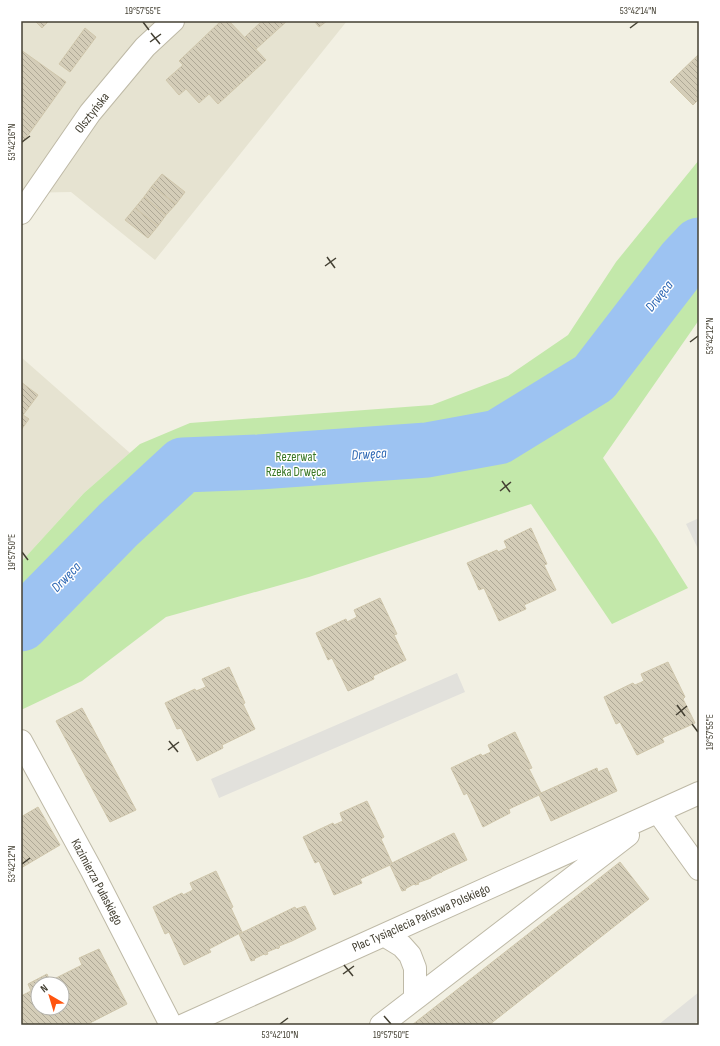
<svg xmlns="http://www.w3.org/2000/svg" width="720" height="1046" viewBox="0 0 720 1046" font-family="'Sofia Sans Condensed',sans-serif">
<defs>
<pattern id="building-back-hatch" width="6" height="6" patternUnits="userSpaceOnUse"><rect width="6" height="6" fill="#d4cdb8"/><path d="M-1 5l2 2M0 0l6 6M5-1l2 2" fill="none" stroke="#aea896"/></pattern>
</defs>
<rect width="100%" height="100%" fill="#f2f0e3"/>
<path fill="#e6e3d1" d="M21,21H347L155,260L71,192L21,193Z
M21,357L130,453L84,493L21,562Z"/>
<path fill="#c3e8aa" d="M699,160V320L603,458L656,537L688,588L612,624L531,504L309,577L166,617L82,681L21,710V562L84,493L140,444L190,423L432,405L508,376L568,335L616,262Z"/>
<path fill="#e2e1dc" d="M699,518V551L686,524Z
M457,673L465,692L219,798L211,779Z
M699,992V1020L693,1025H658Z"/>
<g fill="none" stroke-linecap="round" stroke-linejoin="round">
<path stroke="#9dc3f2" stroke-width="55" d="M21,624L118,525L183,465L259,462L427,450L498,437L594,378L684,261L699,245"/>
</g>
<path fill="url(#building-back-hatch)" stroke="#cfc6ab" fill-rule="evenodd" d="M35,21H49L42,28Z
M221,21H229L266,60L218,104L209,94L199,103L186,89L179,95L166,80L183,65L179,61Z
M262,21H287L256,49L245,37Z
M314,21H327L319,27Z
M85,28L96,37L70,72L59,64Z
M21,50L66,82L21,145Z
M699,54V99L693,105L670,82Z
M162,174L185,192L176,204L152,186Z
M152,186L176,204L166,215L144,197Z
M144,197L166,215L158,226L135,208Z
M135,208L158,226L148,238L125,220Z
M21,382L38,395L23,415L29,419L21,430Z
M531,528L547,564L544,565L556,590L524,605L526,609L499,621L484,588L479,590L467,563L497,550L498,552L507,548L504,541Z
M380,598L397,634L394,635L406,660L373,676L374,679L348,691L332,658L328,660L316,633L346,619L347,622L357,617L354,610Z
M668,662L685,697L683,699L695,723L662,738L664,742L637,755L620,722L616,724L604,697L633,683L635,685L644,681L641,674Z
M229,667L245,703L243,704L255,729L222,745L223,748L197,761L181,728L177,729L165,703L195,689L196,691L206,687L202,679Z
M82,708L136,810L110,822L56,721Z
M515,732L532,768L529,769L541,793L539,795L509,809L510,813L483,827L467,793L464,795L451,768L481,754L482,756L491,752L488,745Z
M597,768L598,772L607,768L617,791L551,821L539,795L541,793Z
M367,801L384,837L381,839L392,863L390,865L360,879L362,883L334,895L319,861L315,863L303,837L333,823L334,825L343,821L340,813Z
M38,807L60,845L21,868V817Z
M454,833L467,860L443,871L441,873V872L431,877V878L417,883L419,884L415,885L414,884L405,889L406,890L402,891L390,865L392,863Z
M620,862L649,899L489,1025H412Z
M216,871L233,907L231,908L242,932L209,949L211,952L184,965L169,932L165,934L153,907L182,893L183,895L193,890L190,883Z
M305,906L316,929L292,941L279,946L280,947L278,949L277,948L267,952L268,954L265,955L264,954L254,959L255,960L251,961L239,934L295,907L296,909Z
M99,949L127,1004L86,1025H21V996L31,991L28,984L47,974L50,981L82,965L79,958ZM38,984H62V1008H38Z"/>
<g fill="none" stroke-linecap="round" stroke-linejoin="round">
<defs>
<path id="minor" d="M21,213L90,113L145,47L173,21
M21,741L92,871L171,1025
M658,812L699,869
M384,935L402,946L410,955L415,968V998
M184,1025L699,793
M381,1025L628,835"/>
</defs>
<use href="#minor" stroke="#beb9a6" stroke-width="24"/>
<use href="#minor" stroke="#fff" stroke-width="22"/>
</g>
<path fill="none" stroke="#444033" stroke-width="1.5" d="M143,22L149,30M630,28L638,22M151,33L160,44M150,42L161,34M22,142L30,136M327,257L335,268M325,266L336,258M690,342L698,336M502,481L510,492M500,491L511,482M22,552L28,560M677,705L685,716M676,715L687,706M692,724L698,732M169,741L178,752M168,750L179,742M22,864L30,858M344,965L353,976M343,974L354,966M384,1016L391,1024M280,1024L288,1018"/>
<g text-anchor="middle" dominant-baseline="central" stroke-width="3" stroke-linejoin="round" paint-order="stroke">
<g font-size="13" fill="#444033" stroke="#fff">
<text transform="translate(92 113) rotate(-52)">Olsztyńska</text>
<text transform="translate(97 882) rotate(62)">Kazimierza Pułaskiego</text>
<text transform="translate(421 918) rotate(-24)">Plac Tysiąclecia Państwa Polskiego</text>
</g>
<g font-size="13" fill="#397725" stroke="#fff">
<text x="296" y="457">Rezerwat<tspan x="296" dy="15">Rzeka Drwęca</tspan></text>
</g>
<g font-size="14" font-style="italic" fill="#2a65b3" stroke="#fff">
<text transform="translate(659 296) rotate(-52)">Drwęca</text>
<text transform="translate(369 454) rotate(-4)">Drwęca</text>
<text transform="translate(66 577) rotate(-46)">Drwęca</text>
</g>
</g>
<rect width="720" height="1046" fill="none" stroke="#ffffff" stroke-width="44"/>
<g transform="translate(50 996) rotate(322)"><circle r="19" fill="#ffffff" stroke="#b4b3ad"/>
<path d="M0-3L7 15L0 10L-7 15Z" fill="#ff540e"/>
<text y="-6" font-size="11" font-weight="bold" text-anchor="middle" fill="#444033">N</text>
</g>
<rect x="22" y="22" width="676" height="1002" fill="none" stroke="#444033" stroke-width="1.5"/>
<g font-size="10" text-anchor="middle" fill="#444033">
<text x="143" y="14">19°57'55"E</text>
<text x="638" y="14">53°42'14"N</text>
<text transform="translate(11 142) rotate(-90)" y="4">53°42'16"N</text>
<text transform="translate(709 336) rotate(-90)" y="4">53°42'12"N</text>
<text transform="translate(11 552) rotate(-90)" y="4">19°57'50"E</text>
<text transform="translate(709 732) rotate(-90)" y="4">19°57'55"E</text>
<text transform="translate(11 864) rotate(-90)" y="4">53°42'12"N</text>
<text x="280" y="1038">53°42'10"N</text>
<text x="391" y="1038">19°57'50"E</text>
</g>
</svg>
